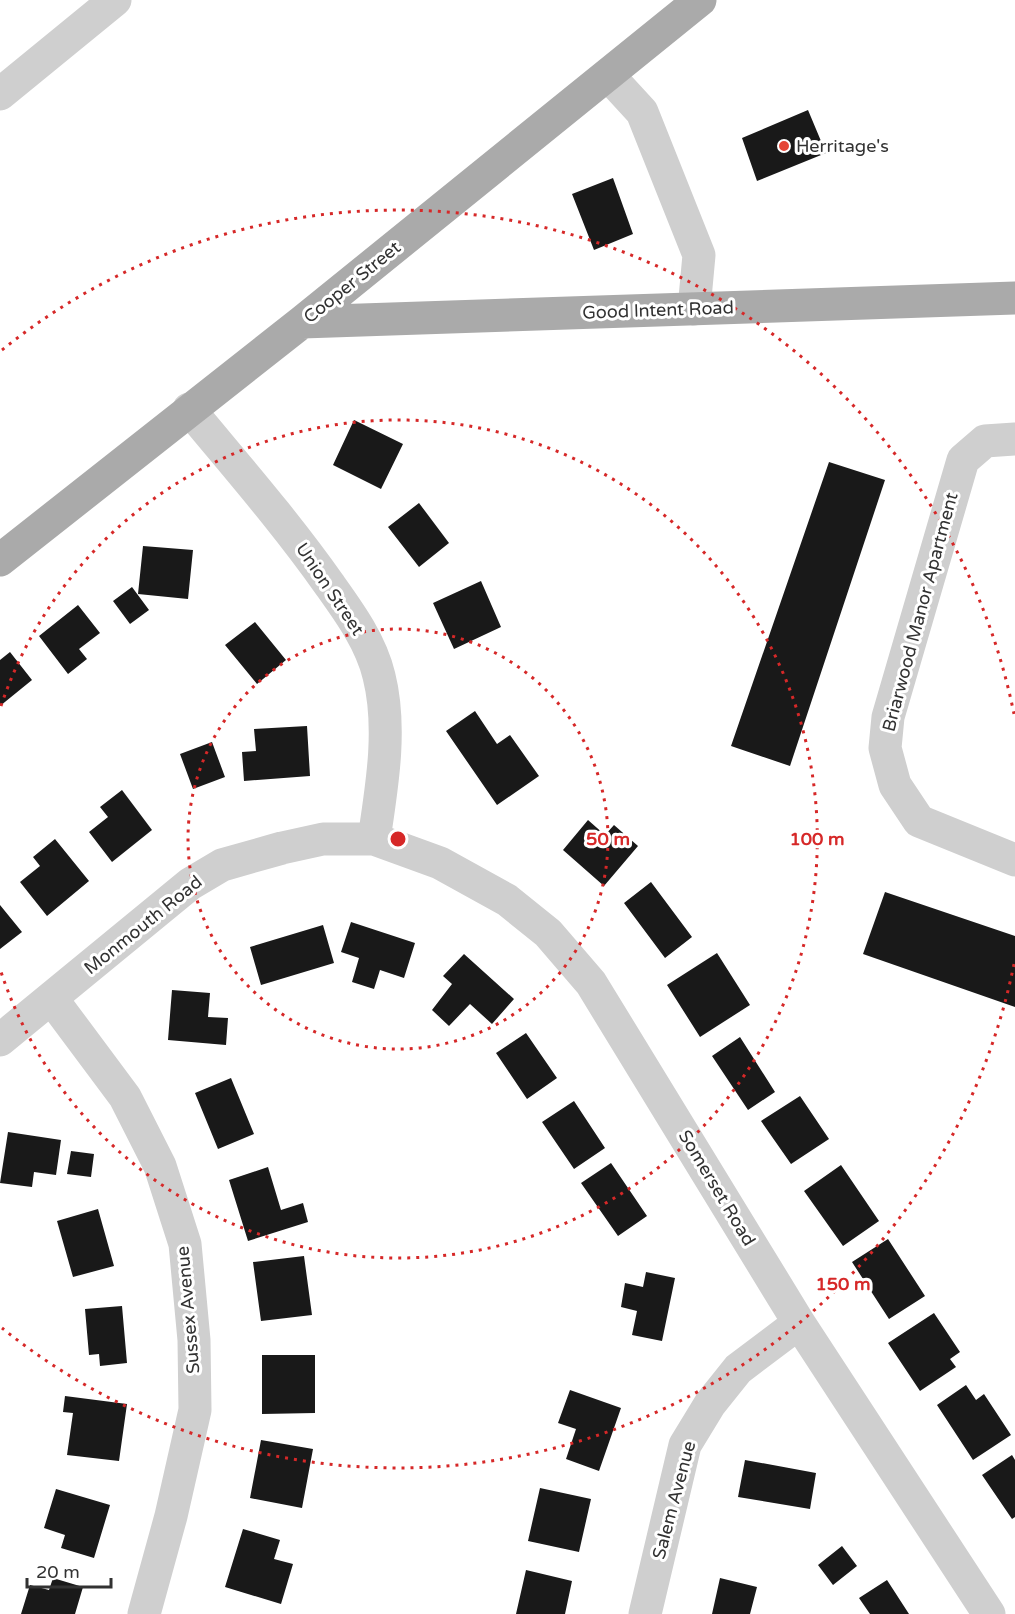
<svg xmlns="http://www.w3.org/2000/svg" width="1015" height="1614" viewBox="0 0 1015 1614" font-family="'Varela Round',sans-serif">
<rect width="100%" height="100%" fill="#fff"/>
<path fill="#191919" d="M808,110L826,153L757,181L742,138Z
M613,178L633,234L594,250L572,194Z
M354,420L403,444L381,489L333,465Z
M829,462L885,480L790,766L731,746Z
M419,503L449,543L419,567L388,527Z
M143,546L193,550L188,599L138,594Z
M481,581L501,627L454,649L433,603Z
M132,587L149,610L130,624L113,601Z
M78,605L100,633L79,649L87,659L68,674L39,636Z
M255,622L286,660L257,684L225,645Z
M10,652L32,680L0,706V660Z
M475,711L497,744L510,735L539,776L497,805L446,731Z
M307,726L310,776L244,781L242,752L256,751L254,729Z
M212,742L225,777L193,789L180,754Z
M122,790L152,830L112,862L89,832L108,817L100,807Z
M588,820L605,835L614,825L638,846L604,886L563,850Z
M55,839L89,881L47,916L20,882L40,866L33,857Z
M651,882L692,937L665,958L624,903Z
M885,892L1015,936V1007L863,954Z
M0,905L22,932L0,949Z
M351,922L415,943L404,978L380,970L374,989L352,982L359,958L341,952Z
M323,925L334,963L261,985L250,947Z
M717,953L750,1005L700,1037L667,985Z
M464,954L514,999L492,1024L470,1004L449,1026L432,1010L452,984L443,976Z
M172,990L210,993L208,1017L228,1018L226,1045L168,1040Z
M526,1033L557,1078L527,1099L496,1053Z
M740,1037L775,1092L748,1110L712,1056Z
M231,1078L254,1134L218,1149L195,1093Z
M800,1096L829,1139L791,1164L761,1121Z
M574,1101L605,1148L574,1169L542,1122Z
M8,1132L61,1140L56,1175L34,1172L32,1187L0,1183Z
M71,1151L94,1154L91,1177L67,1174Z
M611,1163L647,1216L618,1236L581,1183Z
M841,1165L879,1221L843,1246L804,1191Z
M268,1167L281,1210L303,1203L308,1222L248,1241L229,1180Z
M98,1209L114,1266L73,1277L57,1221Z
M888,1239L925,1296L889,1319L852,1262Z
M304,1256L312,1315L261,1321L253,1262Z
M646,1272L675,1278L662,1341L632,1335L637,1311L621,1307L625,1283L643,1287Z
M122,1306L127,1363L100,1366L99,1354L89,1355L85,1309Z
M934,1313L960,1352L950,1359L956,1367L920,1391L888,1343Z
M262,1355H315V1413L262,1414Z
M966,1385L976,1400L984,1394L1011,1435L973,1460L937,1405Z
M570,1390L621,1408L599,1471L566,1459L576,1429L558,1423Z
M65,1396L127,1404L119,1461L67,1455L73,1413L63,1412Z
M261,1440L313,1449L302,1508L250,1498Z
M1012,1455L1015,1460V1517L1012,1519L982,1475Z
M745,1460L816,1473L810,1509L738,1497Z
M540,1488L591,1499L579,1552L528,1541Z
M56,1489L110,1505L94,1558L61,1548L65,1535L44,1528Z
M243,1529L280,1540L274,1559L293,1564L281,1604L225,1587Z
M842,1546L857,1566L833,1585L818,1565Z
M526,1570L572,1581L565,1614H516Z
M53,1578L83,1587L75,1614H21L30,1585L49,1590Z
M720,1578L757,1587L750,1614H712Z
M887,1580L909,1614H870L859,1598Z"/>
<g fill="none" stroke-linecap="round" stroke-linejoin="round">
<path stroke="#cfcfcf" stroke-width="33" d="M608,75L642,112L699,255L694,309
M0,94L115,0
M189,409C237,467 286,523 329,584C349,612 371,642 379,676C392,728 382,786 374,839
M1015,439L985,441L963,460L888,717L885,748L895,785L919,821L1015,860
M52,999L125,1097L160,1166L185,1244L194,1340L195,1410L171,1516L144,1614
M0,1040L190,884L222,865L282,848L323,839H374L440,863L507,900L548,933L591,983L799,1323L989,1614
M645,1614L685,1445L710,1404L738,1369L799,1323"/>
<path stroke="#aaa" stroke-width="33" d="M302,322L1015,298
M0,560L302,322L700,0"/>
</g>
<g fill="none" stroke="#d62828" stroke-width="3" stroke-dasharray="3 6">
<circle cx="398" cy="839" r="210"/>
<path d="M1 706A419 419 0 1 1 1 972"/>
<path d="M1014 964A629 629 0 0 1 2 1328M2 350A629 629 0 0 1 1014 714"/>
</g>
<circle fill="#e54637" stroke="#fff" stroke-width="2" cx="784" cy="146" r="6"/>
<g text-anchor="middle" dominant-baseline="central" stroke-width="6" stroke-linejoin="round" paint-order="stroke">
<g font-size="18" fill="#323232" stroke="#fff" text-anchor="start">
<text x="796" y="146">Herritage's</text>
</g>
<g font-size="18" fill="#323232" stroke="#fff">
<text transform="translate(352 282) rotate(-39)">Cooper Street</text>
<text transform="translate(658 310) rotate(-2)">Good Intent Road</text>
<text transform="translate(330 589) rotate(56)">Union Street</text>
<text transform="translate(920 612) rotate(-75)">Briarwood Manor Apartment</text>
<text transform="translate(143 925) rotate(-39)">Monmouth Road</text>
<text transform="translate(717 1188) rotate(59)">Somerset Road</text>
<text transform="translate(188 1310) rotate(-95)">Sussex Avenue</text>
<text transform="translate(674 1500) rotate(-75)">Salem Avenue</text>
</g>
</g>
<circle cx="398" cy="839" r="9" fill="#d62828" stroke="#fff" stroke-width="3"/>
<g font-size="18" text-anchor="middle" font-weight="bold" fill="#d62828" stroke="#fff" stroke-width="6" stroke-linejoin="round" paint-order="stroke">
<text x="608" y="845">50 m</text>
<text x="817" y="845">100 m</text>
<text x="843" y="1290">150 m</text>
</g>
<path d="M27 1578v9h84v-9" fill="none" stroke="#323232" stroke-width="3"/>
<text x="36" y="1578" font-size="18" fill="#323232" stroke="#ffffff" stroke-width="4.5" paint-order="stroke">20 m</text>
</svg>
